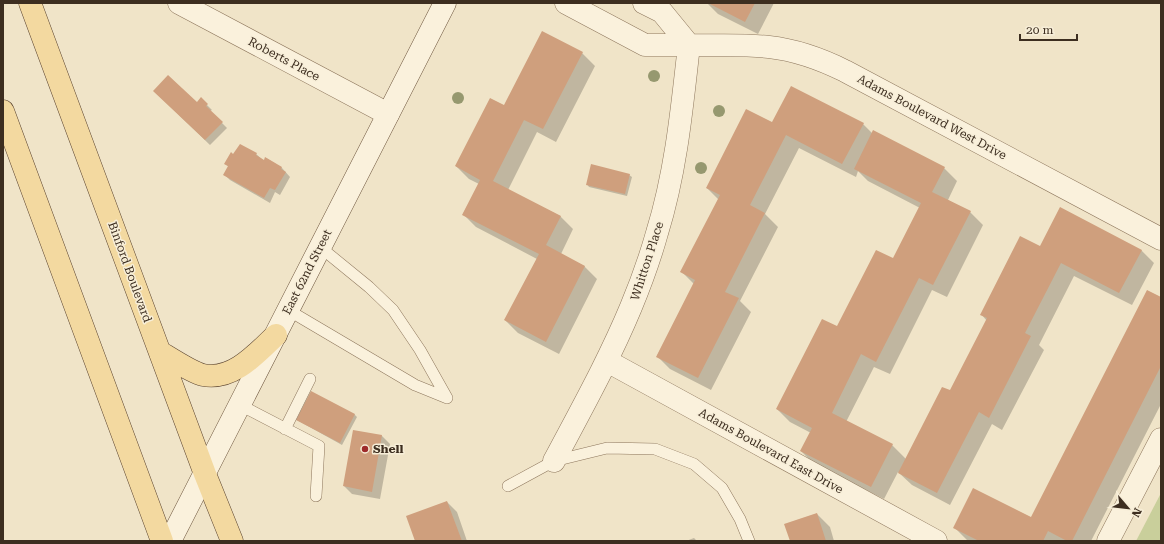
<svg xmlns="http://www.w3.org/2000/svg" width="1164" height="544" viewBox="0 0 1164 544" font-family="'Roboto Serif',serif">
<rect width="100%" height="100%" fill="#f0e4c8"/>
<path fill="#c9cf9b" d="M1161,493V541H1136Z"/>
<path fill="#0003" d="M707,3H774L758,34L718,14Z
M582,53L595,66L556,142L537,132L508,190L560,216L573,229L561,254L584,266L597,279L559,354L518,333L505,320L537,259L476,227L463,214L479,184L469,179L456,166L504,106Z
M154,91L197,104L201,99L212,110L210,111L227,128L210,145Z
M772,123L863,124L873,134L944,168L957,181L948,200L970,212L983,225L947,297L932,290L890,374L874,367L846,422L892,445L906,459L950,392L987,321L981,314L1040,247L1141,250L1154,263L1132,305L1074,276L1039,345L1044,350L1002,430L992,424L950,505L912,485L898,472L884,499L814,464L801,451L811,433L790,422L777,409L837,328L894,260L920,208L868,181L858,171L856,177L799,148L765,214L778,227L740,301L751,312L711,390L670,369L657,356L694,284L682,272L719,200L707,188Z
M256,154L264,161L266,158L282,168L290,177L280,195L275,192L270,203L230,180L225,175L229,167L225,164L234,155Z
M629,175L632,177L627,196L589,187L587,184Z
M1161,298V404L1091,541L967,540L954,527L1032,518Z
M354,414L357,417L342,445L297,420Z
M354,431L382,436L390,444L380,499L352,494L344,486Z
M447,502L457,512L467,541H416Z
M817,514L830,527L834,541H791Z
M694,538L697,541H686Z"/>
<path fill="#cf9f7d" d="M708,3H755L745,22Z
M542,31L583,52L543,129L524,120L493,181L561,216L546,245L585,266L546,342L504,320L539,254L462,215L480,180L455,166L490,98L504,105Z
M168,75L197,102L201,97L208,104L206,106L223,122L205,140L153,91Z
M791,86L864,123L842,164L786,135L750,205L765,213L725,292L739,298L698,378L656,357L695,280L680,272L720,195L706,188L746,109L772,122Z
M873,130L945,167L932,192L971,211L933,285L919,278L876,362L861,354L832,413L893,444L871,487L800,451L812,428L776,409L822,319L837,326L876,250L893,258L921,203L854,169Z
M240,144L257,153L256,155L264,160L265,157L282,167L281,169L286,172L275,190L270,188L264,198L223,175L228,166L224,164L231,152L233,154Z
M591,164L630,174L625,194L586,185Z
M1060,207L1142,250L1119,293L1061,263L1025,333L1031,336L989,418L979,412L937,493L898,473L942,387L950,390L987,318L980,315L1020,236L1040,246Z
M1147,290L1161,297V366L1072,541H1067L1048,531L1043,541H979L953,528L973,488L1031,517Z
M311,391L355,414L340,443L296,420Z
M353,430L382,435L372,492L343,486Z
M447,501L462,541H415L406,516Z
M817,513L826,541H790L784,524Z"/>
<g fill="none" stroke-linecap="round" stroke-linejoin="round">
<defs>
<path id="lane" d="M320,247L369,287L393,310L420,350L447,398
M288,310L415,385L447,398
M240,405L319,446L316,496
M285,429L310,379
M508,486L554,461L607,448L655,449L694,464L722,488L740,519L749,541"/>
<path id="street" d="M179,3L388,114
M566,3L645,45H689L662,12L644,3
M607,361L936,541
M554,461C581,410 609,360 631,307C641,283 650,258 657,233C676,172 682,108 689,45C715,46 743,44 769,47C796,50 821,59 845,71L1161,239
M1108,541L1161,439"/>
<path id="secondary" d="M170,541L445,3"/>
<path id="primary" d="M30,3L205,474L232,541
M3,111L162,541
M160,352C170,358 193,373 203,375C233,381 257,353 276,335"/>
</defs>
<use href="#lane" stroke="#8d765c" stroke-width="12"/>
<use href="#street" stroke="#8d765c" stroke-width="23"/>
<use href="#secondary" stroke="#6f573f" stroke-width="23"/>
<use href="#primary" stroke="#5b4430" stroke-width="23"/>
<use href="#lane" stroke="#faf1dc" stroke-width="11"/>
<use href="#street" stroke="#faf1dc" stroke-width="22"/>
<use href="#secondary" stroke="#faf1dc" stroke-width="22"/>
<use href="#primary" stroke="#f3d9a0" stroke-width="22"/>
</g>
<g fill="#96986f">
<circle cx="654" cy="76" r="6"/>
<circle cx="458" cy="98" r="6"/>
<circle cx="719" cy="111" r="6"/>
<circle cx="701" cy="168" r="6"/>
</g>
<circle fill="#9e2a2b" stroke="#f7eed8" stroke-width="1.5" cx="365" cy="449" r="4"/>
<g text-anchor="middle" dominant-baseline="central" stroke-width="3" stroke-linejoin="round" paint-order="stroke">
<g font-size="12" fill="#3d2e20" stroke="#f7eed8">
<text transform="translate(284 59) rotate(28)">Roberts Place</text>
<text transform="translate(932 117) rotate(28)">Adams Boulevard West Drive</text>
<text transform="translate(647 261) rotate(-72)">Whitton Place</text>
<text transform="translate(130 272) rotate(70)">Binford Boulevard</text>
<text transform="translate(307 272) rotate(-63)">East 62nd Street</text>
<text transform="translate(771 451) rotate(29)">Adams Boulevard East Drive</text>
</g>
<g font-size="12" font-weight="bold" fill="#3d2e20" stroke="#f7eed8" text-anchor="start">
<text x="373" y="449">Shell</text>
</g>
</g>
<rect width="1164" height="544" fill="none" stroke="#3d2e20" stroke-width="8"/>
<g transform="translate(1128 508) rotate(118)" stroke="#f7eed8" stroke-width="3" paint-order="stroke">
<path d="M0-3L7 15L0 10L-7 15Z" fill="#3d2e20"/>
<text y="-6" font-size="11" font-weight="bold" text-anchor="middle" fill="#3d2e20">N</text>
</g>
<path d="M1020 34v6h57v-6" fill="none" stroke="#3d2e20" stroke-width="2"/>
<text x="1026" y="34" font-size="12" fill="#3d2e20" stroke="#f7eed8" stroke-width="3" paint-order="stroke">20 m</text>
</svg>
